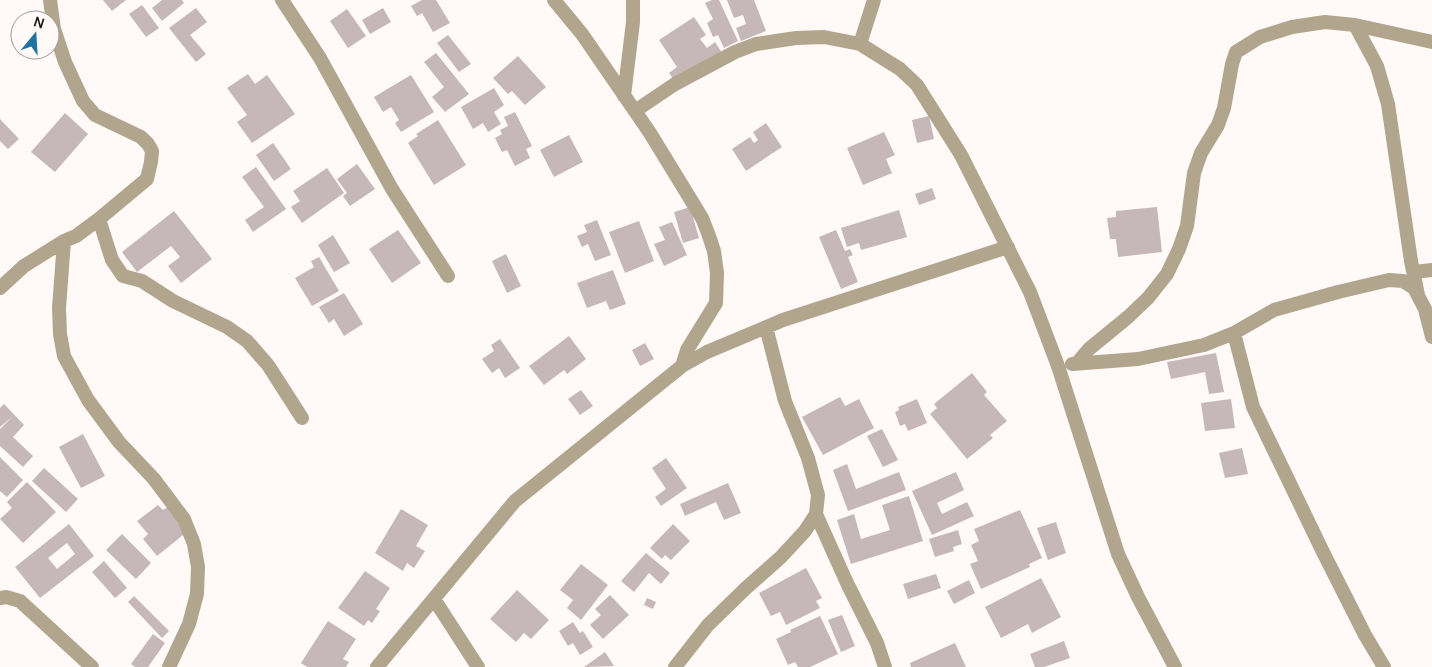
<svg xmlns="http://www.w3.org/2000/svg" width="1432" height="667" viewBox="0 0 1432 667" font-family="Manrope,sans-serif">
<rect width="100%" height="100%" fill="#fff9f7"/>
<path fill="#c6b8b8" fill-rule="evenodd" d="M103,0H126L112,11Z
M162,0H182L184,3L162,21L152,8Z
M422,0H436L450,23L433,32L422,13L417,16L411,6Z
M712,0H719L738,41L724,48L718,35L713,37L707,23L713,19L705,3Z
M727,0H754L766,31L741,41L736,28L746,24L743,15L734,18Z
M142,5L159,28L146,37L129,14Z
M196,8L207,22L190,35L206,54L196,62L169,28Z
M383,8L391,22L370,34L362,20Z
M347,9L366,36L348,48L330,21Z
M694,17L706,35L700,39L707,48L715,42L724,56L678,86L669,73L677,67L659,40Z
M448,35L471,64L459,72L437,43Z
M436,53L469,94L445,112L432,97L444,87L424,62Z
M518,56L546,87L525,105L512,91L508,94L493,78Z
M248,74L255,84L267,75L295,114L252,143L237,122L247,115L227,88Z
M411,75L434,112L401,132L395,123L399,120L391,107L383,112L374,97Z
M494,88L504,105L494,112L501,124L488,132L483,123L473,129L461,107Z
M515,112L532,146L526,149L530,158L515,166L507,150L502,152L495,138L502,134L500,130L508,126L504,117Z
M65,113L88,134L55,172L31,152Z
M929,116L934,139L917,143L912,120Z
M0,119L19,139L8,149L0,141Z
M438,120L466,165L434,185L408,143L418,136L416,134Z
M766,123L782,147L746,171L732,149L750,137L754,143L758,140L753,132Z
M884,132L895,155L886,159L892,173L863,185L847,148Z
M569,135L583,162L554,177L540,150Z
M273,143L291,169L274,181L256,155Z
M357,164L375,189L350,206L343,196L347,193L337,179Z
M256,167L286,209L253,232L245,220L264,207L242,177Z
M327,168L344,193L302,223L291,207L300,201L293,191Z
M932,188L936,199L919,205L915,194Z
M690,207L699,238L683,243L674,212Z
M1157,207L1162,252L1118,257L1116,239H1110L1107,218L1116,217V211Z
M899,210L907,237L861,250L859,243L847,247L841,228Z
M174,211L212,259L181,283L168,266L180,257L171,246L137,272L122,252Z
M597,220L611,255L595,261L588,244L582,247L577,236L587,232L584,225Z
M639,221L654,261L625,273L609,232Z
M672,222L687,255L664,266L654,244L665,240L659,227Z
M398,230L421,263L392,283L369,249Z
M836,230L845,251L850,249L853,255L848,257L858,282L841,289L819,237Z
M333,235L350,263L334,272L318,245Z
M506,254L521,286L507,293L492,261Z
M319,257L339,291L312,306L295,278L314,267L311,261Z
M613,270L626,304L610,310L606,301L587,308L577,283Z
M344,293L363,324L344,336L334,319L329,323L319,307Z
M569,336L586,359L567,374L564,370L544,385L529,366Z
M500,339L520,368L505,378L499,368L492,373L482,359L494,351L491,345Z
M645,343L654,359L640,366L632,350Z
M1216,353L1224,392L1209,394L1205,372L1171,379L1167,362Z
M972,373L987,392L984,395L1007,421L990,435L993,438L967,459L930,414L937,408L934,404Z
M581,390L593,406L580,415L568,399Z
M840,397L845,406L859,399L874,428L823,455L802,417Z
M917,399L927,423L908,431L905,424L900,426L895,412L899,410L898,407Z
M1231,399L1235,428L1205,431L1201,403Z
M4,404L24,425L13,437L33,456L23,467L0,446V429L12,417L0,427V408Z
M882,429L898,460L883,467L867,436Z
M83,434L105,476L81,488L59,447Z
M1242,448L1248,474L1225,478L1219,453Z
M0,457L23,480L7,497L0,491Z
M666,458L687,488L661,506L655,497L666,489L652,468Z
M847,464L856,489L899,472L906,490L848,511L833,470Z
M44,468L78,499L66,512L32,481Z
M956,472L964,490L937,503L942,514L967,502L974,516L932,535L912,491Z
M27,482L56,512L23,543L0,519L12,508L7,502Z
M728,483L741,513L724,520L716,502L685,516L680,504Z
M909,496L923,541L851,564L837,520L854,514L861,539L890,530L882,505Z
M158,505L163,510L168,507L188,531L157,556L143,539L148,534L137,521Z
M401,509L428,525L416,546L425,551L414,568L407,563L403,571L375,553Z
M1020,510L1042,558L1029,564L1030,567L981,589L970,564L978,561L971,545L979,541L974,529Z
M1056,522L1066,553L1048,560L1037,528Z
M69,524L94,556L40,598L15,567ZM67,543L75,554L57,569L48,558Z
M673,524L690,541L671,560L665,555L662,559L650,548Z
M958,530L962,544L953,547L954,551L935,557L929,539Z
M122,534L151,563L136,579L106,550Z
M646,553L670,573L661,584L649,573L634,592L621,581Z
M104,561L127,588L115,598L92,572Z
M581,564L608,585L581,620L567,608L573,600L560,590Z
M806,568L822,598L816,601L820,608L786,625L780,612L771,616L759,593Z
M365,571L390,588L376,609L380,611L372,623L368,620L364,626L338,608Z
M936,574L941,588L908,599L903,584Z
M1041,578L1061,617L1032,633L1028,624L1001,638L985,607Z
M969,580L975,593L954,604L947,591Z
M517,590L549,620L531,639L524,633L516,642L490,619Z
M610,595L629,615L603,639L590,625L601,615L595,609Z
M134,596L169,631L162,638L128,602Z
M647,598L656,602L653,609L644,605Z
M842,615L855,646L841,652L828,620Z
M820,616L838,654L810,667H798L795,662L788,665L776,639L791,632L790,630Z
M328,621L356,639L343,659L349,662L346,667H307L301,663Z
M573,622L580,633L583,631L593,647L580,655L573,643L568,646L559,631Z
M153,634L165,643L148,667H135L131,664Z
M1064,641L1070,658L1044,667H1035L1030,654Z
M955,643L966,667H911L910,663Z
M605,652L614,666L584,667Z"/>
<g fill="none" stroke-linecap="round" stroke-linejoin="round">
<path stroke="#b2a58e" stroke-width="14" d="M282,0L320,58L392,189L448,276
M554,0L582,34L650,133L702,218L708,233L714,251L717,273L716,303L687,350L682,366
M1355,25L1377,66L1388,104L1411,261L1418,295
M860,44L874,0
M624,96L633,22V0
M635,111L675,84L735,52L756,44L796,38L824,37L860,44L900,69L917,85L961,155L1030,292L1058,366L1118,554L1138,597L1175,667
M99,219L112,260L123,276L142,281L173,301L227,327L247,341L268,365L302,418
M64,241L59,308L60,334L64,356L88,400L119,442L154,479L184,519L194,544L198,567L197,594L189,624L169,667
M1414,272L1432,270
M0,288L24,266L64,241L76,236L99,219L147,179L151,162L152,151L148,144L141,137L95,115L83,101L65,62L54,29L50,0
M1234,333L1253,407L1323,552L1365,635L1384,667
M1077,363L1089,349L1128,317L1148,298L1167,274L1179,249L1187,226L1194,173L1201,153L1218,125L1224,108L1232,64L1236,52L1260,37L1292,27L1325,22L1355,25L1432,42
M1072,364L1138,359L1204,345L1234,333L1274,310L1338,292L1389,280L1403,281L1414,288L1425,309L1432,337
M816,514L847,583L877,643L885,667
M0,598L6,597L20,601L92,667
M434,599L478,667
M377,667L515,501L682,366L707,352L783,320L1008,247
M675,667L708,625L746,588L781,557L805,531L816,514L818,495L808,458L785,401L766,327"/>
</g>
<g transform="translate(35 35) rotate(18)"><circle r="24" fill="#fff9f7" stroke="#a39d9b"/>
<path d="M0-4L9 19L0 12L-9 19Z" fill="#2074a4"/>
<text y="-8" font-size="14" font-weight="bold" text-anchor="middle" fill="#181412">N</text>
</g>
</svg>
